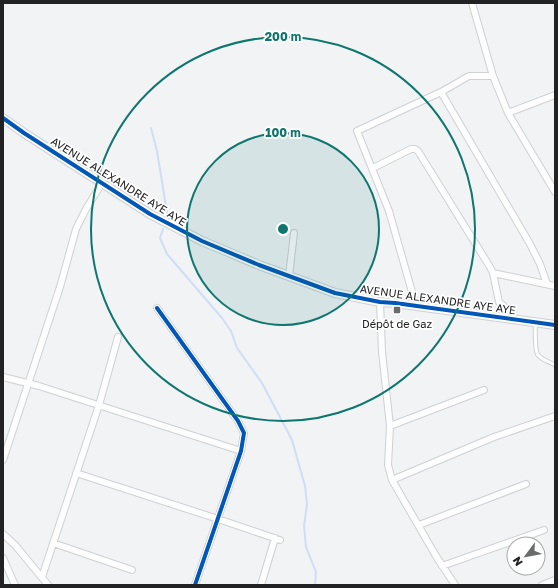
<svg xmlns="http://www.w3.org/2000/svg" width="558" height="588" viewBox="0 0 558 588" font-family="'Golos Text',sans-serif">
<rect width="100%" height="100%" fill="#f1f3f5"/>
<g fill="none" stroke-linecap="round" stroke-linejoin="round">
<path stroke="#cfddf6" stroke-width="2" d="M151,128L157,151L168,219
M163,229L160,238L167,254L222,318L231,331L237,348L262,383L292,440L305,486L307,504L304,526L306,547L316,572L315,585"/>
<defs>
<path id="service" d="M535,323C536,331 534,350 538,355C542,360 550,362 555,365"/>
<path id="minor" d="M472,3L493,76L508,113L555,192
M493,76H469L441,92L530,244L540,264L547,284
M508,113L555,95
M373,168L411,149H415L418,151L490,267L493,273L499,302L507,309L510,318
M493,273L555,286
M289,276L294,233
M380,302L382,352L390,426L388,465L392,480L436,556L455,585
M416,306L389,211L357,131L441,92
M157,308L238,421L244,433L241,451L195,585
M3,377L39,386L241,451
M390,426L484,390
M3,460L60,287L76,229L86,209L102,183
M76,473L218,519L280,540
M392,480L494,437L555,416
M419,525L526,484
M3,534L15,545L48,585
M53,543L132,570
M3,558L15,585
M442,566L544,530
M42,577L99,405L118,337
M261,585L275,538
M542,585L555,580"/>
<path id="tertiary" d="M3,118L24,133L150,214L202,241L259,265L335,293L380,302L395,303L555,325"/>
</defs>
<use href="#service" stroke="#cfd0d2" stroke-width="5"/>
<use href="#minor" stroke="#cfd0d2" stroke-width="8"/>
<use href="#tertiary" stroke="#cfd0d2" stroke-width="10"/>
<use href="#service" stroke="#fdfdfe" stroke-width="3"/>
<use href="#minor" stroke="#fdfdfe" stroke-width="6"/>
<use href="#tertiary" stroke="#fdfdfe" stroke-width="8"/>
<defs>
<path id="cycleway" d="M3,118L24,133L150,214L202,241L259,265L335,293L380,302L395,303L555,325
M157,308L238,421L244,433L241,451L195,585"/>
</defs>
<use href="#cycleway" stroke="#fff" stroke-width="6"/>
<use href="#cycleway" stroke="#0057b8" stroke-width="4"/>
</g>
<circle cx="283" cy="229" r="96" fill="#0f766e" fill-opacity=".12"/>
<g fill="none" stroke="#0f766e" stroke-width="2">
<circle cx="283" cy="229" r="96"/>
<circle cx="283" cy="229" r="192"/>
</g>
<rect fill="#6a6b6d" stroke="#fff" stroke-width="1.5" x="393" y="306" width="8" height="8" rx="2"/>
<g text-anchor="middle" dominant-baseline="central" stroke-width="3.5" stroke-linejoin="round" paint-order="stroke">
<g font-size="11" fill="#222224" stroke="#fff">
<text transform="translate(119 181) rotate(32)">AVENUE ALEXANDRE AYE AYE</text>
<text transform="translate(438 299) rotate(8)">AVENUE ALEXANDRE AYE AYE</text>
</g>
<g font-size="11" fill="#222224" stroke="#fff">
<text x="397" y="323">Dépôt de Gaz</text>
</g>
</g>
<circle cx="283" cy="229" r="6" fill="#0f766e" stroke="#fff" stroke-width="2"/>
<g font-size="12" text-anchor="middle" font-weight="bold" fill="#0f766e" stroke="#fff" stroke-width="3.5" stroke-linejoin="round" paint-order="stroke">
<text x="283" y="41">200 m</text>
<text x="283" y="137">100 m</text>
</g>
<rect width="558" height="588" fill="none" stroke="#222224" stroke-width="8"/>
<g transform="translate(526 556) rotate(238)"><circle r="19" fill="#ffffff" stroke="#a7a7a7"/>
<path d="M0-3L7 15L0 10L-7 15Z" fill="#6a6b6d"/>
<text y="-6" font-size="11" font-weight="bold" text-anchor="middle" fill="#222224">N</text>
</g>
</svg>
